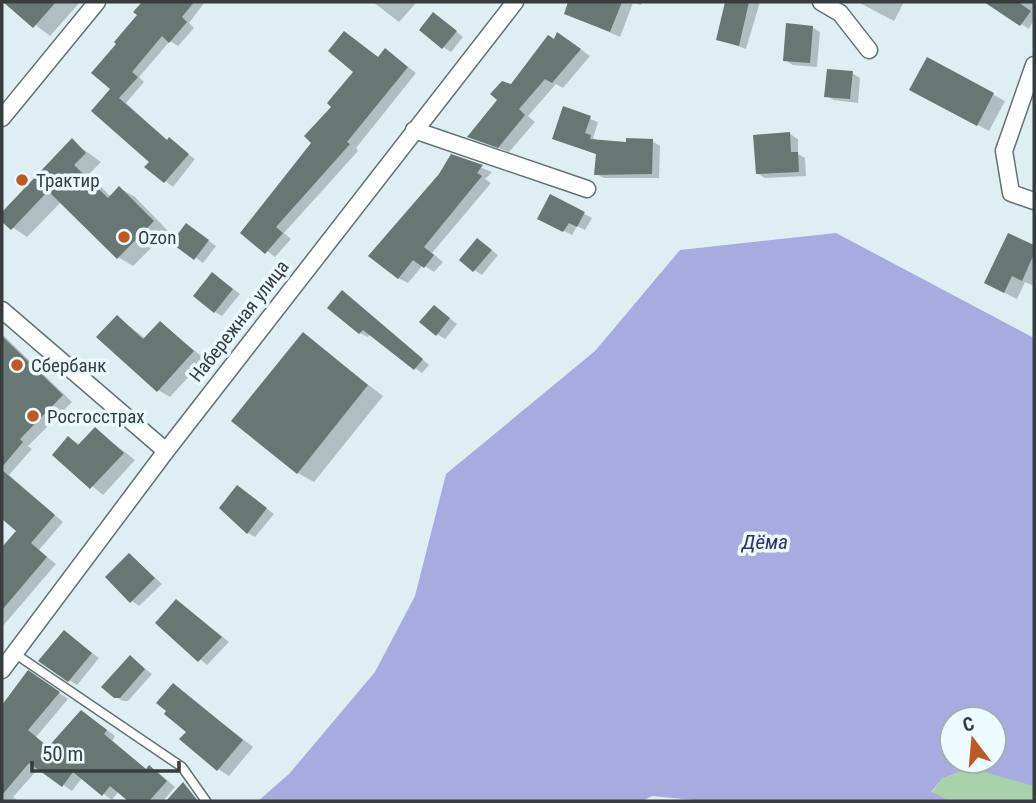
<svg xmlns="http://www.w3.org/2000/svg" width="1036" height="803" viewBox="0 0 1036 803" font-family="'Roboto Condensed',sans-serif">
<rect width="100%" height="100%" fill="#deeef2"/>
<path fill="#a7d2aa" d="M970,768L1028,782L1034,786V801H950L931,793L943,778Z"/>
<path fill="#a7abdf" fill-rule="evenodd" d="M836,233L1034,338V786L970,768L943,778L931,792L950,801H704L652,796L642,801H258L289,774L375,672L415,596L446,474L595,351L680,250ZM952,719H994V761H952Z"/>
<path fill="#0003" d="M5,2H80L50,36Z
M144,2H205L189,23L194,28L178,46L170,41L139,77L144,82L126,103L168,141L195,159L173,187L147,167L151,161L112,89L140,15L136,12Z
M373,2H417L399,22Z
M570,2H642L641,5L633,3L620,37L566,13Z
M726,2H760L746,49L718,39Z
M858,2H904L894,21Z
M1004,2H1034V19L1029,29L999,10Z
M441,19L463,37L451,52L443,47Z
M812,27L820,32L817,67L793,65L785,60Z
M345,33L379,58L385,50L416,73L356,148L358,151L284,233L291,239L275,257L243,232L313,143L356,72Z
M568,40L590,56L563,88L556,84L528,116L535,122L509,152L469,136L555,41Z
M928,59L1005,101L989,131L924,96Z
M852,73L860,78L858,103L834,100L826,96Z
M564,109L598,122L593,138L599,141L628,144L652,141L660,146L659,178H604L596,174L598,155L554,138Z
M790,134L798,139V154L805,158L806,176L765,178L757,173Z
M72,141L101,162L89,174L111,197L119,188L135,197L168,231L133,266L118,257L61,202L27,237L2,220V215Z
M452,156L492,172L485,179L491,183L432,253L443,262L434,272L423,265L408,283L398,278Z
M551,196L592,218L585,230L577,226L572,235L540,218Z
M194,230L216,246L203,263L174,242Z
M1009,235L1034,248V286L1025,282L1017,299L999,290Z
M485,245L498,255L482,275L474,270Z
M220,279L240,294L222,316L215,312Z
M343,292L429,365L422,373L370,334L368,337L360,333Z
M442,312L457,324L445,339L437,334Z
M117,317L146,339L160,323L205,359L170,397L158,390Z
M2,334L72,402L28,446L32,449L9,475L63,522L39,550L56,564L2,627V550L18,530L2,516Z
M303,335L383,396L314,482L298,473Z
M95,429L135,460L103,495L54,455L69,438L81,445Z
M245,492L274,514L255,537L248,533Z
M130,555L162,584L139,606L132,601Z
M184,606L229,642L207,665L157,622Z
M64,632L99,658L77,685L69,680Z
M130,657L152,674L128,701H123L115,696Z
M38,678L68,699L36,737L50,748L91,718L115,736L112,741L147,770L149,767L159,773L175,787L163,801H130L119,791L112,800L82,778L72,791L39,768L13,797L18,801H2V721Z
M173,685L253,747L229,776L218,769L188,732Z"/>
<path fill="#697774" d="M3,2H56L33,28Z
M142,2H194L182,17L187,22L169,43L162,36L132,72L138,77L119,98L167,140L169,137L189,154L164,183L144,167L149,162L91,111L110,89L91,73L116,44L114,42L137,15L133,12Z
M568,2H622L610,32L564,14Z
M725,2H749L739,46L716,40Z
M984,2H1018L1031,11L1020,26Z
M433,12L457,31L442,49L419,30Z
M786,23L813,26L810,63L783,61Z
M344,31L378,57L385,48L408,67L347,142L350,144L276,227L283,233L265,254L240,233L311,143L304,136L331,107L327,103L353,72L328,51Z
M557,32L581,49L552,83L545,79L519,109L525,115L498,148L467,137L497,100L490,94L502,81L511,84L548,35L554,39Z
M927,57L994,93L977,126L909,90Z
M827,69L853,71L850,99L824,97Z
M563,106L591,116L585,133L591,135L590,139L626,142V138L653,139L652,174L594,175L596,154L552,139Z
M790,132L791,152H798L799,172L756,174L753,135Z
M72,138L86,153L74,165L108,198L119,186L154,221L117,259L48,191L11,230L2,222V212Z
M451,154L483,165L477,173L482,176L424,247L434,255L424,268L413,260L398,279L368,256L439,174Z
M550,194L585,212L577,227L569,223L563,232L537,219Z
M186,223L209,240L194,260L171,243Z
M1008,233L1034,245V254L1022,281L1012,276L1004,293L984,283Z
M477,238L492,250L473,272L459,260Z
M212,272L233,289L214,313L193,296Z
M342,290L423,359L414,370L363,330L359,334L327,308Z
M434,305L450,318L436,336L419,322Z
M117,315L143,339L160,321L194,351L157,392L96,337Z
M303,332L368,385L297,474L231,421Z
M2,336L63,395L20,439L23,442L2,467Z
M95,427L124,453L90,489L52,455L68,436L78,445Z
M2,470L55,515L31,543L47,557L2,610V547L16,531L2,519Z
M237,485L267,508L247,534L219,508Z
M129,553L155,578L130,603L105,577Z
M176,599L222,637L198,662L155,623Z
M64,630L92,653L68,682L38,661Z
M130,655L145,669L120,698H114L101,687Z
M28,670L60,692L28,730L48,747L81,710L107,730L104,734L146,769L149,765L167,781L149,801H128L110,786L102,796L73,772L62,787L29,763L2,795V705Z
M173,683L243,740L217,771L179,739L186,732L164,714L166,711L156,703Z
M183,782L198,801H166Z"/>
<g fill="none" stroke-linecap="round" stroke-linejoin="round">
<defs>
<path id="service" d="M14,653L182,767L206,801"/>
<path id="minor" d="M821,2L840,13L869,50
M1034,65L1004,151L1011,193L1034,201
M2,118L97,2
M414,130L587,189
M2,310L166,451
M2,670L166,451L515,2"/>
</defs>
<use href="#service" stroke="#627174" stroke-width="11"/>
<use href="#minor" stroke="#627174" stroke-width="19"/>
<use href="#service" stroke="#fff" stroke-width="8"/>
<use href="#minor" stroke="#fff" stroke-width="16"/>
</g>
<g fill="#bd5925" stroke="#ebfbff" stroke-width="2.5">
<circle cx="22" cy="180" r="7"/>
<circle cx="124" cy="237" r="7"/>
<circle cx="17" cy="365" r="7"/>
<circle cx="33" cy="416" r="7"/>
</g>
<g text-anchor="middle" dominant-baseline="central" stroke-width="7" stroke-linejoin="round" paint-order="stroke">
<g font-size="19" fill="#373d3f" stroke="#ebfbff" text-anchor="start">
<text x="36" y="180">Трактир</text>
<text x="138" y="237">Ozon</text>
<text x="31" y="365">Сбербанк</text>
<text x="47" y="416">Росгосстрах</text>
</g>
<g font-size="19" fill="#373d3f" stroke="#ebfbff">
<text transform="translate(239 321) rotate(-52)">Набережная улица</text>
</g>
<g font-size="21" font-style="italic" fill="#312f6d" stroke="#ebfbff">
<text x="765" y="542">Дёма</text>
</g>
</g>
<rect width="1036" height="803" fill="none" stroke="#373d3f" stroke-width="7"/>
<g transform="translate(973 740) rotate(344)"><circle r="33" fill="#ebfbff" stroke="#a3afb2" stroke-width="2"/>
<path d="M0-5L12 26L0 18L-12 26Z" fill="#bd5925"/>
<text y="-10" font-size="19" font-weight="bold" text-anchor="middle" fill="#373d3f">С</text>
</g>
<path d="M32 761v10h147v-10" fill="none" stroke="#373d3f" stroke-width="3.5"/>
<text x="42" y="761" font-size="21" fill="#373d3f" stroke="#ebfbff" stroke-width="5" paint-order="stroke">50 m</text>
</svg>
